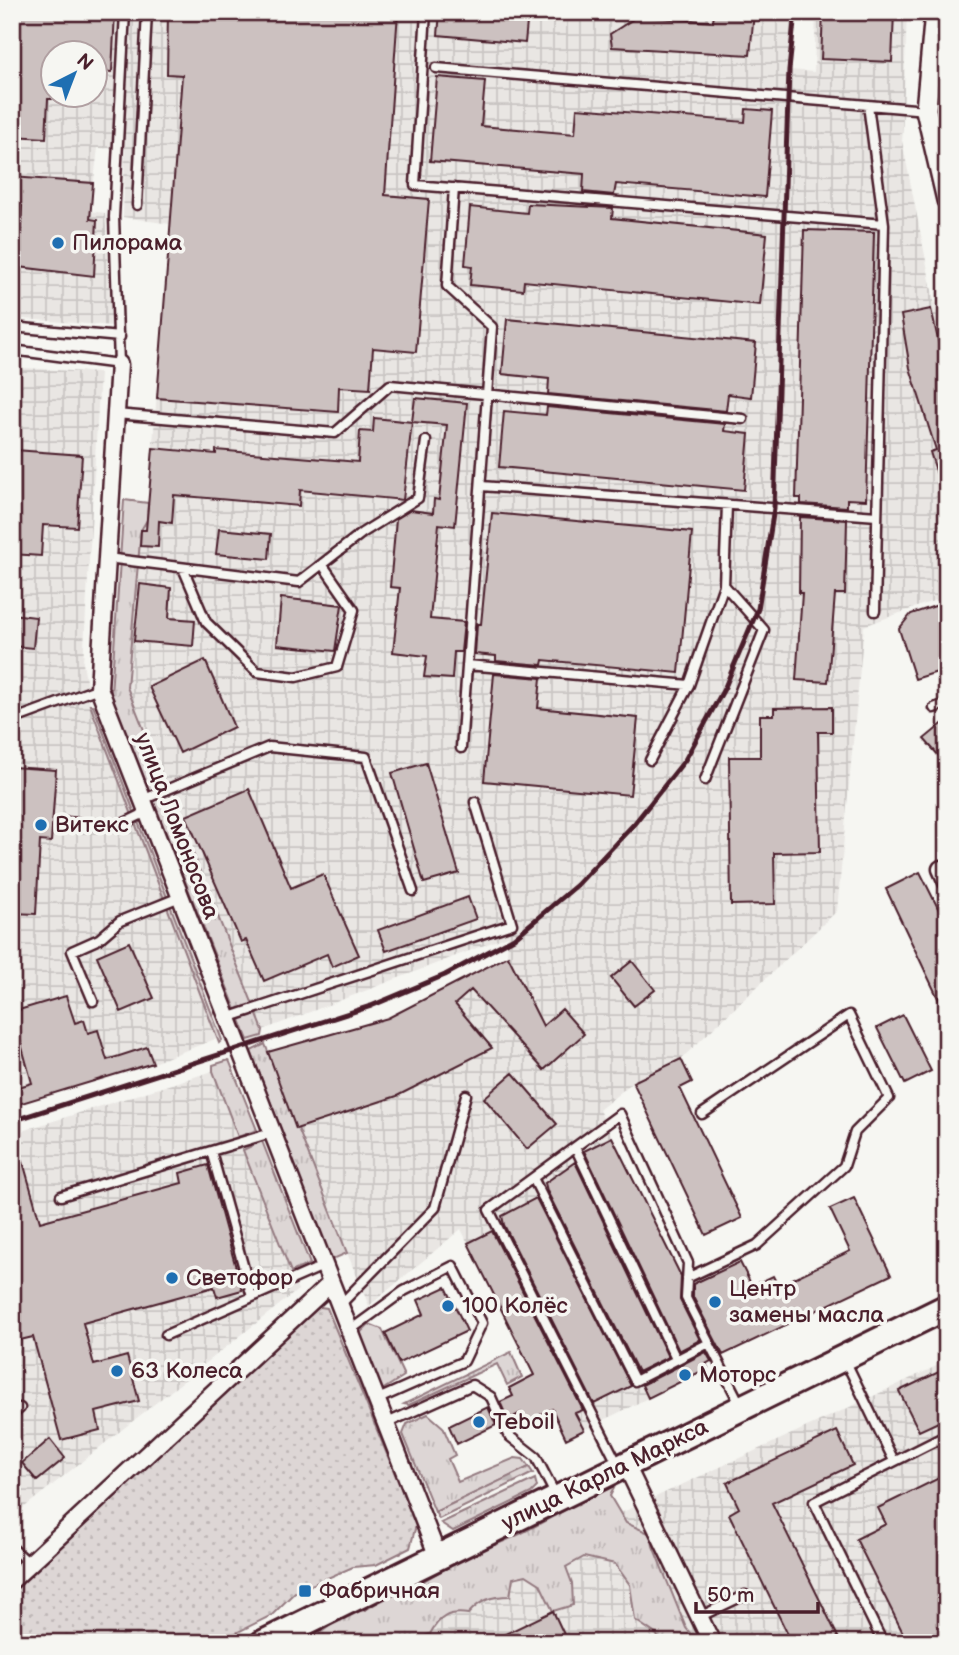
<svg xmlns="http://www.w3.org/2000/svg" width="959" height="1655" viewBox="0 0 959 1655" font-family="'Balsamiq Sans',sans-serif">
<defs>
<pattern id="industrial-grid" width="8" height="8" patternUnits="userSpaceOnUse" patternTransform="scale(1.75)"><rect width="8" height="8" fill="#e9e6e3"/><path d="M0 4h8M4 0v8" fill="none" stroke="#c9c5c3"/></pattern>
<pattern id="grass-tufts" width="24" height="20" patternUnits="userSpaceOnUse" patternTransform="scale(1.75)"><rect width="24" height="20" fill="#ddd6d5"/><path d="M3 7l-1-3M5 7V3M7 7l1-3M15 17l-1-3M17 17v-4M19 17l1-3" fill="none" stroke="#bfb7b7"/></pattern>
<pattern id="forest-firs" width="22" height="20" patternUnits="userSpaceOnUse" patternTransform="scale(1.75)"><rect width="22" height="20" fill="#ddd6d5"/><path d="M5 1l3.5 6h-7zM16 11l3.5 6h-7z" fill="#bfb7b7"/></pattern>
<pattern id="park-dots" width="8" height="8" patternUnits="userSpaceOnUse" patternTransform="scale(1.75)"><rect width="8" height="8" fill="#ddd6d5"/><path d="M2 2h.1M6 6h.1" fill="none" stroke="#bfb7b7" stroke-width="1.8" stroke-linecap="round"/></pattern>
</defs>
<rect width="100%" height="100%" fill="#f6f6f2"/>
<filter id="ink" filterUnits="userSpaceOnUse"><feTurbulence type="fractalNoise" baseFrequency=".0143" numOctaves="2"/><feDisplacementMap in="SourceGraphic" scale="14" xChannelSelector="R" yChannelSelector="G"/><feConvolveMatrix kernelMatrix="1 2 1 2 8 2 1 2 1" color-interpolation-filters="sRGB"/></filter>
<g filter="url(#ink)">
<path fill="url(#industrial-grid)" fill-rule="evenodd" d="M12,12H795L790,70L814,72L816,12H907L902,141L947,365V596L864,626L837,911L681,1059L633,1082L599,1110L676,1267L671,1294L708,1368L566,1439L461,1229L369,1306L296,1129L268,1052L388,1018L507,956L508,936L263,1030L127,687L141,530L147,520L170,224L123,217L125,149L98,148L90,211L105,213L113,326L12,318ZM52,52H94V94H52Z
M12,367L100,373L83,663L91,711L218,1038L153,1063L12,1106Z
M213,1071L298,1290L12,1517V1134Z
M947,1361V1643H340L865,1400Z"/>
<path fill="url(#grass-tufts)" stroke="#947a80" stroke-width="2" d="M124,500L148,503L147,520L141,530L127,687L263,1030L262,1036L248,1040L111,694Z
M90,705H93L222,1040L219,1043Z
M265,1044L347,1253L331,1260L251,1051Z
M229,1060L257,1130L238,1137L213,1071V1065Z
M262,1141L310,1264L291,1272L243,1150Z
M369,1324L382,1329L404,1376L382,1390L359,1334Z
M511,1352L522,1377L507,1385L497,1364L409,1405L404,1404Z
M428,1414L443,1427L455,1455L448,1459L458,1482L515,1458L523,1459L529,1467L435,1512L403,1434L407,1424Z
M535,1479L537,1487L531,1493L453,1531L441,1523Z
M617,1482L610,1496L626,1523L651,1534L653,1546L686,1628L698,1643H660L657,1635L635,1620L630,1585L615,1564L584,1557L566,1567L572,1583L573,1605L553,1611L540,1584L526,1575L513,1578L510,1596C492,1596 480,1600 468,1614C448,1611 439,1617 430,1634L407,1643H291L307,1633H320L346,1614L365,1610L403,1587L420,1583L480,1548C503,1549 590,1494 617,1482Z"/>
<path fill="url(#forest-firs)" stroke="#947a80" stroke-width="2" d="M529,1467L533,1473L439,1519L435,1512Z"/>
<path fill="url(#park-dots)" stroke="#947a80" stroke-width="2" d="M313,1306L327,1308L416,1525L410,1548L376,1565L353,1567L295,1592L272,1615L216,1643H12V1594L34,1569Z"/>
<path fill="#ccc1c0" stroke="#4a1f2b" stroke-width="2" d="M12,12H115L112,72L94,71V52H52V99H48L46,138L12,136Z
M168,12H398L385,195L429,199L416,352L373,348L370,389L339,387L338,412L157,398L182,75L167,74Z
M440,12H528L525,43L438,35Z
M714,12H754L750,55L612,47L610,34L638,16L713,22Z
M823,12H894L892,62L821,59Z
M437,77L485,81L481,126L575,134L577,108L745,122L746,109L772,111L765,197L616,184L614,195L583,192L584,174L430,161Z
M12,177L93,183L90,219L97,220L94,276L19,267L22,206L12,205Z
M528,204L613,208L612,218L767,234L760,305L524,281L523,290L470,285L472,266L465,265L470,207L527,213Z
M804,230L874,232L866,500L847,499V507L801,504V498H796Z
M931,309L947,379V496H944L930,452L936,450L910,368L901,315Z
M507,319L756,343L751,397L728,394L726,411L548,394L549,379L502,374Z
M415,398L467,403L455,526L439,524L430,619L464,622L461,652H454L452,679L424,677L427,656L393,652L400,588L390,587L396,519L411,510L433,513L434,499L439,500L447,425L412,422Z
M547,407L725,424L724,431L749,434L744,490L499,467L504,411L546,415Z
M374,418L412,422L403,500L300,490L299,506L174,495L172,523L159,521L158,547L140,546L141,530H146L153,448L216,454V450L358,462L360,431L373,432Z
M15,450L82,455L77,527L43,525L41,556L12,554Z
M492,513L692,532L679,673L543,660L542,665L496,661V656L475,654L477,624H481Z
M800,517L847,520L845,594H835L828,682L796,680L802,593H799Z
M219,529L271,534L269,559L216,554Z
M140,584L171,588L169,618L195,620L193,646L134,641Z
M281,598L342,605L335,651L277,645Z
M947,602V669L915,679L899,629L911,614Z
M12,614L36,617L33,648L12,646Z
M205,660L234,727L180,753L149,687Z
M494,674L541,678L538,708L638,718L630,795L484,781Z
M832,707V732H818L820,852L774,853L775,904L731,905L729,757H760V715H774V708Z
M947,720V765L924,739Z
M426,763L459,873L424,883L392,773Z
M12,767L56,770L51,842L40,841L36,914L12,913Z
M249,789L291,888L323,874L359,955L332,967L327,954L264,981L246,940L241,942L186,816Z
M920,872L947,926V1017L886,889Z
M468,897L476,919L386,951L378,930Z
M129,942L154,998L121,1012L97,956Z
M508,956L543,1026L562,1009L584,1034L544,1070L471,990L455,1004L492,1048L397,1096L296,1129L268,1052L388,1018Z
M632,961L655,990L634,1006L611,978Z
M66,996L75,1023L84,1020L88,1033L98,1030L107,1060L147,1047L153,1063L12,1106V1089L32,1083L16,1026L12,1027V1012Z
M903,1015L931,1071L905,1084L877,1028Z
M681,1059L692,1082L680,1088L742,1218L706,1235L633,1082Z
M513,1073L557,1124L527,1149L484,1098Z
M16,1137L40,1222L182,1183L180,1173L208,1165L242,1290L217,1297L214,1287L83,1323L94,1365L127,1356L139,1401L96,1412L100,1430L61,1440L33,1337L12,1342V1138Z
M612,1137L681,1276L680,1300L700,1340L679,1351L584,1151Z
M575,1162L668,1357L638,1372L547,1191L545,1183Z
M536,1198L631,1386L594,1404L504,1225L502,1216Z
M854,1198L891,1275L723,1355L693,1297V1284L740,1262L752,1286L773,1276L778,1286L850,1251L830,1209Z
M492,1231L583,1410L575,1413L584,1430L566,1439L552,1409L525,1422L521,1413L508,1420L500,1402L513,1396L509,1388L534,1375L468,1243Z
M446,1287L467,1331L399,1363L385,1333L424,1314L418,1300Z
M706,1352L711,1361L706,1364L708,1368L648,1398L642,1385Z
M947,1368V1418L919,1431L899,1391Z
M488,1407L496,1425L457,1444L449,1426Z
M837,1431L853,1465L772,1503L841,1643H792L729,1514L739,1508L727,1483Z
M50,1439L65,1458L37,1481L22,1463Z
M947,1474V1643H908L856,1539L886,1524L878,1508Z
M553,1611L568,1643H487Z"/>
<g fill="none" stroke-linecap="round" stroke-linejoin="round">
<defs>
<path id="service" d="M426,12L415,185L884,224
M436,68L926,110
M868,105L884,224L875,611
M454,188L447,286L492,327L461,748
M137,205L147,12
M12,327L120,337
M12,350L119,364L114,217L125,12
M116,414L335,433L390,385L743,419
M481,486L877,516
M107,558L299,582L362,533L418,498L426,441
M183,568L206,622L257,672L296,677L337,667L354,610L322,564
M467,665L689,685
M934,708L947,703
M12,720L99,688
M650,760L689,685L724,585L727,505
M705,780L764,630L724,585
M142,800L269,747L366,757L413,891
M65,822L118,826L147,812
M93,1001L72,951L99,939L120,921L180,897
M227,1018L512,924L475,802
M575,1147L676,1359
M211,1151L252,1297
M533,1178L635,1381L709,1343
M61,1196L271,1133
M687,1278L757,1245L844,1166L855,1132L889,1098L849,1015L702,1114
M339,1306L435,1208L466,1095
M349,1331L404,1291L453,1266L482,1323L464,1361L376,1400
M166,1335L323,1266
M845,1360L894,1461
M12,1415L20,1408
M385,1424L472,1385L491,1397L508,1435L536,1457L556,1496
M618,1465L489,1210L620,1114L688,1263L686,1298L741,1406
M12,1548L28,1562
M699,1617L745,1595
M883,1643L814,1502L947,1435"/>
<path id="minor" d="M119,364L99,688L438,1557
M941,869L947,882
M626,1465L712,1643
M12,1580L330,1284"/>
<path id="tertiary" d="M935,12L926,110L947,200"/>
<path id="primary" d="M263,1643L947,1307"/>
</defs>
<use href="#service" stroke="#4a1f2b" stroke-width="13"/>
<use href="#minor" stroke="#4a1f2b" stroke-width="21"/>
<use href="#tertiary" stroke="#4a1f2b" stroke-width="24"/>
<use href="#primary" stroke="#4a1f2b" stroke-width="30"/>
<use href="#service" stroke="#f6f6f2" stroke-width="8"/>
<use href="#minor" stroke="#f6f6f2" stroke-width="16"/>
<use href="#tertiary" stroke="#f6f6f2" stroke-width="19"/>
<use href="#primary" stroke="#f6f6f2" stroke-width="24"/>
<path stroke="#4a1f2b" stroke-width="5" d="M12,1121L371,1006L445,975L514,938L577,885L634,824L685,760L725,687L758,609L774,508L789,70L795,12"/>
</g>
</g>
<g fill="#1f6fb2" stroke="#f6f6f2" stroke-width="2.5">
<circle cx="58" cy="243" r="7"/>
<circle cx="41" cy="825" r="7"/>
<circle cx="172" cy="1278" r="7"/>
<circle cx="715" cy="1302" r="7"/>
<circle cx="448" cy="1306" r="7"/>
<circle cx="117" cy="1371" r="7"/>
<circle cx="685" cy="1375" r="7"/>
<circle cx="479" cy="1422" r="7"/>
<rect x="298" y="1584" width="14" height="14" rx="3.5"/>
</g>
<g text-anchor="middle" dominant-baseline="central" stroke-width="7" stroke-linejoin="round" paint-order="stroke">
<g font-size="23" fill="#4a1f2b" stroke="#f6f6f2" text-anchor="start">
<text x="72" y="243">Пилорама</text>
<text x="55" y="825">Витекс</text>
<text x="186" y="1278">Светофор</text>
<text x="729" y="1289">Центр<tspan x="729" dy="26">замены масла</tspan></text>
<text x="462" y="1306">100 Колёс</text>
<text x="131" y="1371">63 Колеса</text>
<text x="699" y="1375">Моторс</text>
<text x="493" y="1422">Teboil</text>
<text x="319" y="1591">Фабричная</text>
</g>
<g font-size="23" fill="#4a1f2b" stroke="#f6f6f2">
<text transform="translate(177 826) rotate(69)">улица Ломоносова</text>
<text transform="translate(605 1475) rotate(-26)">улица Карла Маркса</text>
</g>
</g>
<rect width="959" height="1655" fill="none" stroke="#f6f6f2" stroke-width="42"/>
<rect x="21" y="21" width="917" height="1613" fill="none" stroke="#4a1f2b" stroke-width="2.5" filter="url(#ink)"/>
<g transform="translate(74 74) rotate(42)"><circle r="33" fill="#f6f6f2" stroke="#b1a0a2" stroke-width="2"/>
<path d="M0-5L12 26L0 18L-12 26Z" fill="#1f6fb2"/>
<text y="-10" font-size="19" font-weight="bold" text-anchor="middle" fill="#4a1f2b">N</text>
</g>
<path d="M696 1602v10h122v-10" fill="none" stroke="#4a1f2b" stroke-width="3.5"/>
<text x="707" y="1602" font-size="21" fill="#4a1f2b" stroke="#f6f6f2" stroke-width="5" paint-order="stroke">50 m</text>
</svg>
